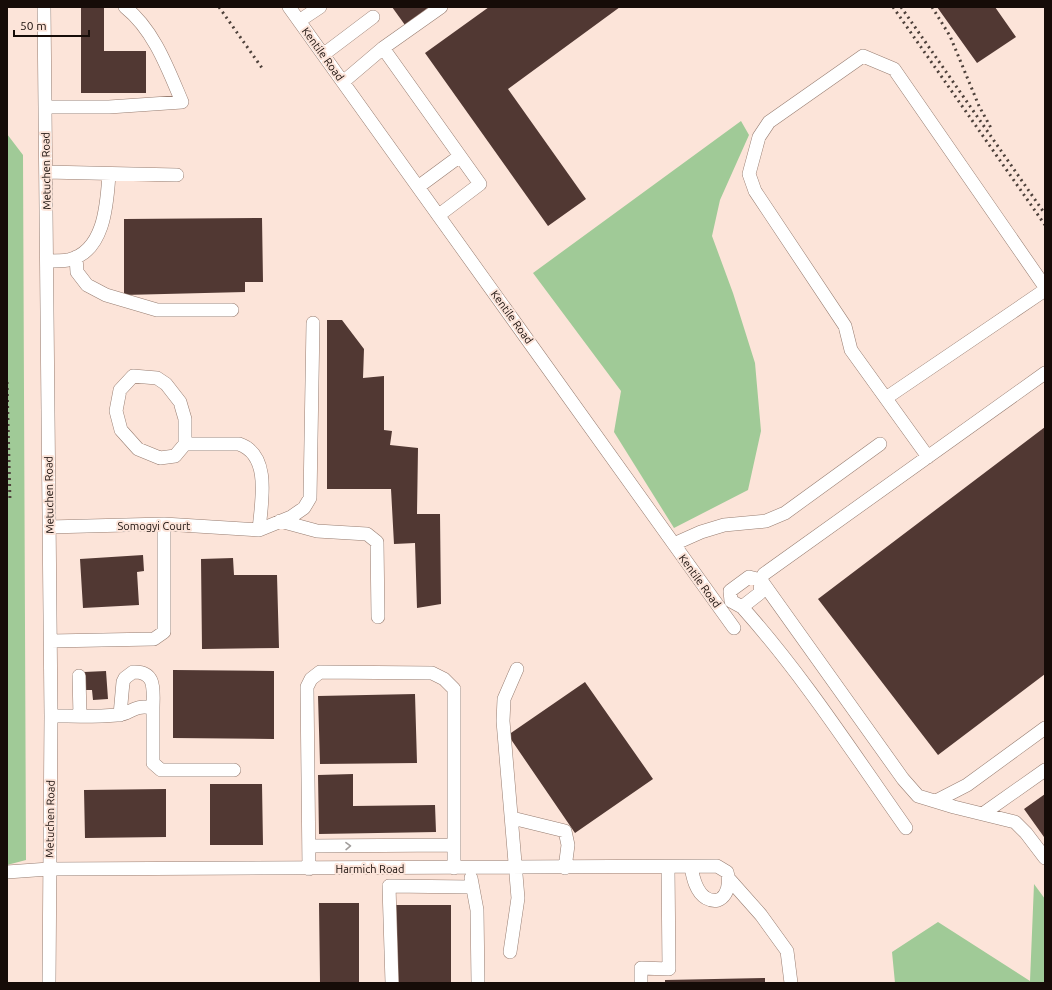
<svg xmlns="http://www.w3.org/2000/svg" width="1052" height="990" viewBox="0 0 1052 990" font-family="Ubuntu,sans-serif">
<rect width="100%" height="100%" fill="#fce4d9"/>
<path fill="#a0ca97" d="M741,121L749,135L720,200L712,236L733,293L755,363L761,431L748,490L674,528L614,432L621,391L533,273Z
M7,134L23,155L26,860L7,865Z
M1034,884L1045,899V983H895L892,952L938,922L1030,981Z"/>
<path fill="#513833" d="M81,7H104V51H146V93H81Z
M392,7H429L405,25Z
M489,7H620L508,89L586,199L548,226L425,53Z
M937,7H995L1016,37L977,63Z
M262,218L263,282H245V292L124,295V219Z
M327,320H342L364,349L363,378L384,376V430L392,431L390,445L418,448L417,514H440L441,604L417,608L415,543L394,544L391,489H327Z
M1045,427V674L938,755L818,599Z
M143,555L144,571L137,572L139,605L83,608L80,559Z
M233,558L234,575H277L279,648L202,649L201,559Z
M173,670L274,671V739L173,738Z
M106,671L108,699L93,700L92,690H86L84,672Z
M585,682L653,779L575,833L508,735Z
M415,694L417,763L320,764L318,696Z
M353,774V806L435,805L436,832L319,834L318,775Z
M210,784H262L263,845H210Z
M166,789V837L85,838L84,790Z
M1045,794V836L1044,837L1024,809Z
M319,903H359V983H320Z
M396,905H451V983H397Z
M765,978V983H665V980Z"/>
<g fill="none" stroke-linecap="round" stroke-linejoin="round">
<defs>
<path id="minor" d="M44,7L51,716L49,983
M289,7L734,628
M299,21L320,7
M383,48L441,7
M324,54L373,17
M343,82L383,48L460,156
M45,107H109L182,102C168,69 154,30 125,7
M46,172L177,175
M418,187L460,156L480,184L439,215
M76,257L77,272L87,285L106,295L157,310H232
M47,261C54,261 62,261 68,260C105,252 107,203 109,174
M1045,373L764,574L761,580L903,779L918,796L954,807L1015,822L1026,833L1045,858
M886,398L1045,290
M185,444V419L180,402L166,384L157,378L133,376L120,390L116,411L121,430L138,449L160,458L175,456L185,444H239C272,455 261,504 259,530
M928,457L851,350L845,326L755,191L749,174L759,137L769,122L863,56L894,69L1045,287
M280,521L317,531L367,534L377,542L378,617
M49,527L164,524L259,530L291,517L304,508L310,498L313,323
M674,544L701,532L724,525L766,521L785,513L880,444
M749,577L761,580L760,593L742,607L731,601L730,591Z
M742,607C803,675 853,753 906,828
M51,641L154,639L164,632V524
M79,676L80,716
M120,715L123,682L125,678L133,672C157,671 153,691 153,708
M51,716C73,716 96,717 117,715C132,714 132,704 153,708V763L161,770H234
M936,801L967,785L1045,728
M984,813L1045,770
M512,818L565,831L568,845L565,868
M309,846L454,845
M309,869L307,687L311,679L320,672L432,673L444,679L454,689V868
M7,872L49,869L717,866L727,872C732,886 724,908 706,898C696,892 693,878 691,867
M471,878L477,910L478,983
M730,880L761,915L787,951L791,983
M510,952L518,898L503,721L504,699L517,669
M392,983L389,886L471,887
M641,983V968L669,969L668,867"/>
</defs>
<use href="#minor" stroke="#977d71" stroke-width="14"/>
<use href="#minor" stroke="#fff" stroke-width="13"/>
<path stroke="#4d403a" stroke-width="3" stroke-dasharray="2 4" stroke-linecap="butt" d="M219,7L262,68
M893,7L1045,225
M901,7L1045,214
M932,7L950,36L979,106L991,128
M7,382L10,502"/>
</g>
<defs><path id="oneway-chevron" d="M-2-3.5L2.5 0L-2 3.5" fill="none" stroke-width="1.6" stroke-linecap="round" stroke-linejoin="round"/></defs>
<use stroke="#a29e9c" href="#oneway-chevron" transform="translate(348 846) rotate(-1)"/>
<g text-anchor="middle" dominant-baseline="central" stroke-width="4" stroke-linejoin="round" paint-order="stroke">
<g font-size="11" fill="#160c08" stroke="#fce4d9">
<text transform="translate(323 54) rotate(54)">Kentile Road</text>
<text transform="translate(46 171) rotate(-91)">Metuchen Road</text>
<text transform="translate(512 317) rotate(54)">Kentile Road</text>
<text transform="translate(49 495) rotate(-91)">Metuchen Road</text>
<text x="154" y="526">Somogyi Court</text>
<text transform="translate(700 581) rotate(54)">Kentile Road</text>
<text transform="translate(50 819) rotate(-89)">Metuchen Road</text>
<text x="370" y="869">Harmich Road</text>
</g>
</g>
<rect width="1052" height="990" fill="none" stroke="#160c08" stroke-width="16"/>
<path d="M14 30v6h75v-6" fill="none" stroke="#160c08" stroke-width="2"/>
<text x="20" y="30" font-size="12" fill="#160c08" stroke="#fce4d9" stroke-width="3" paint-order="stroke">50 m</text>
</svg>
